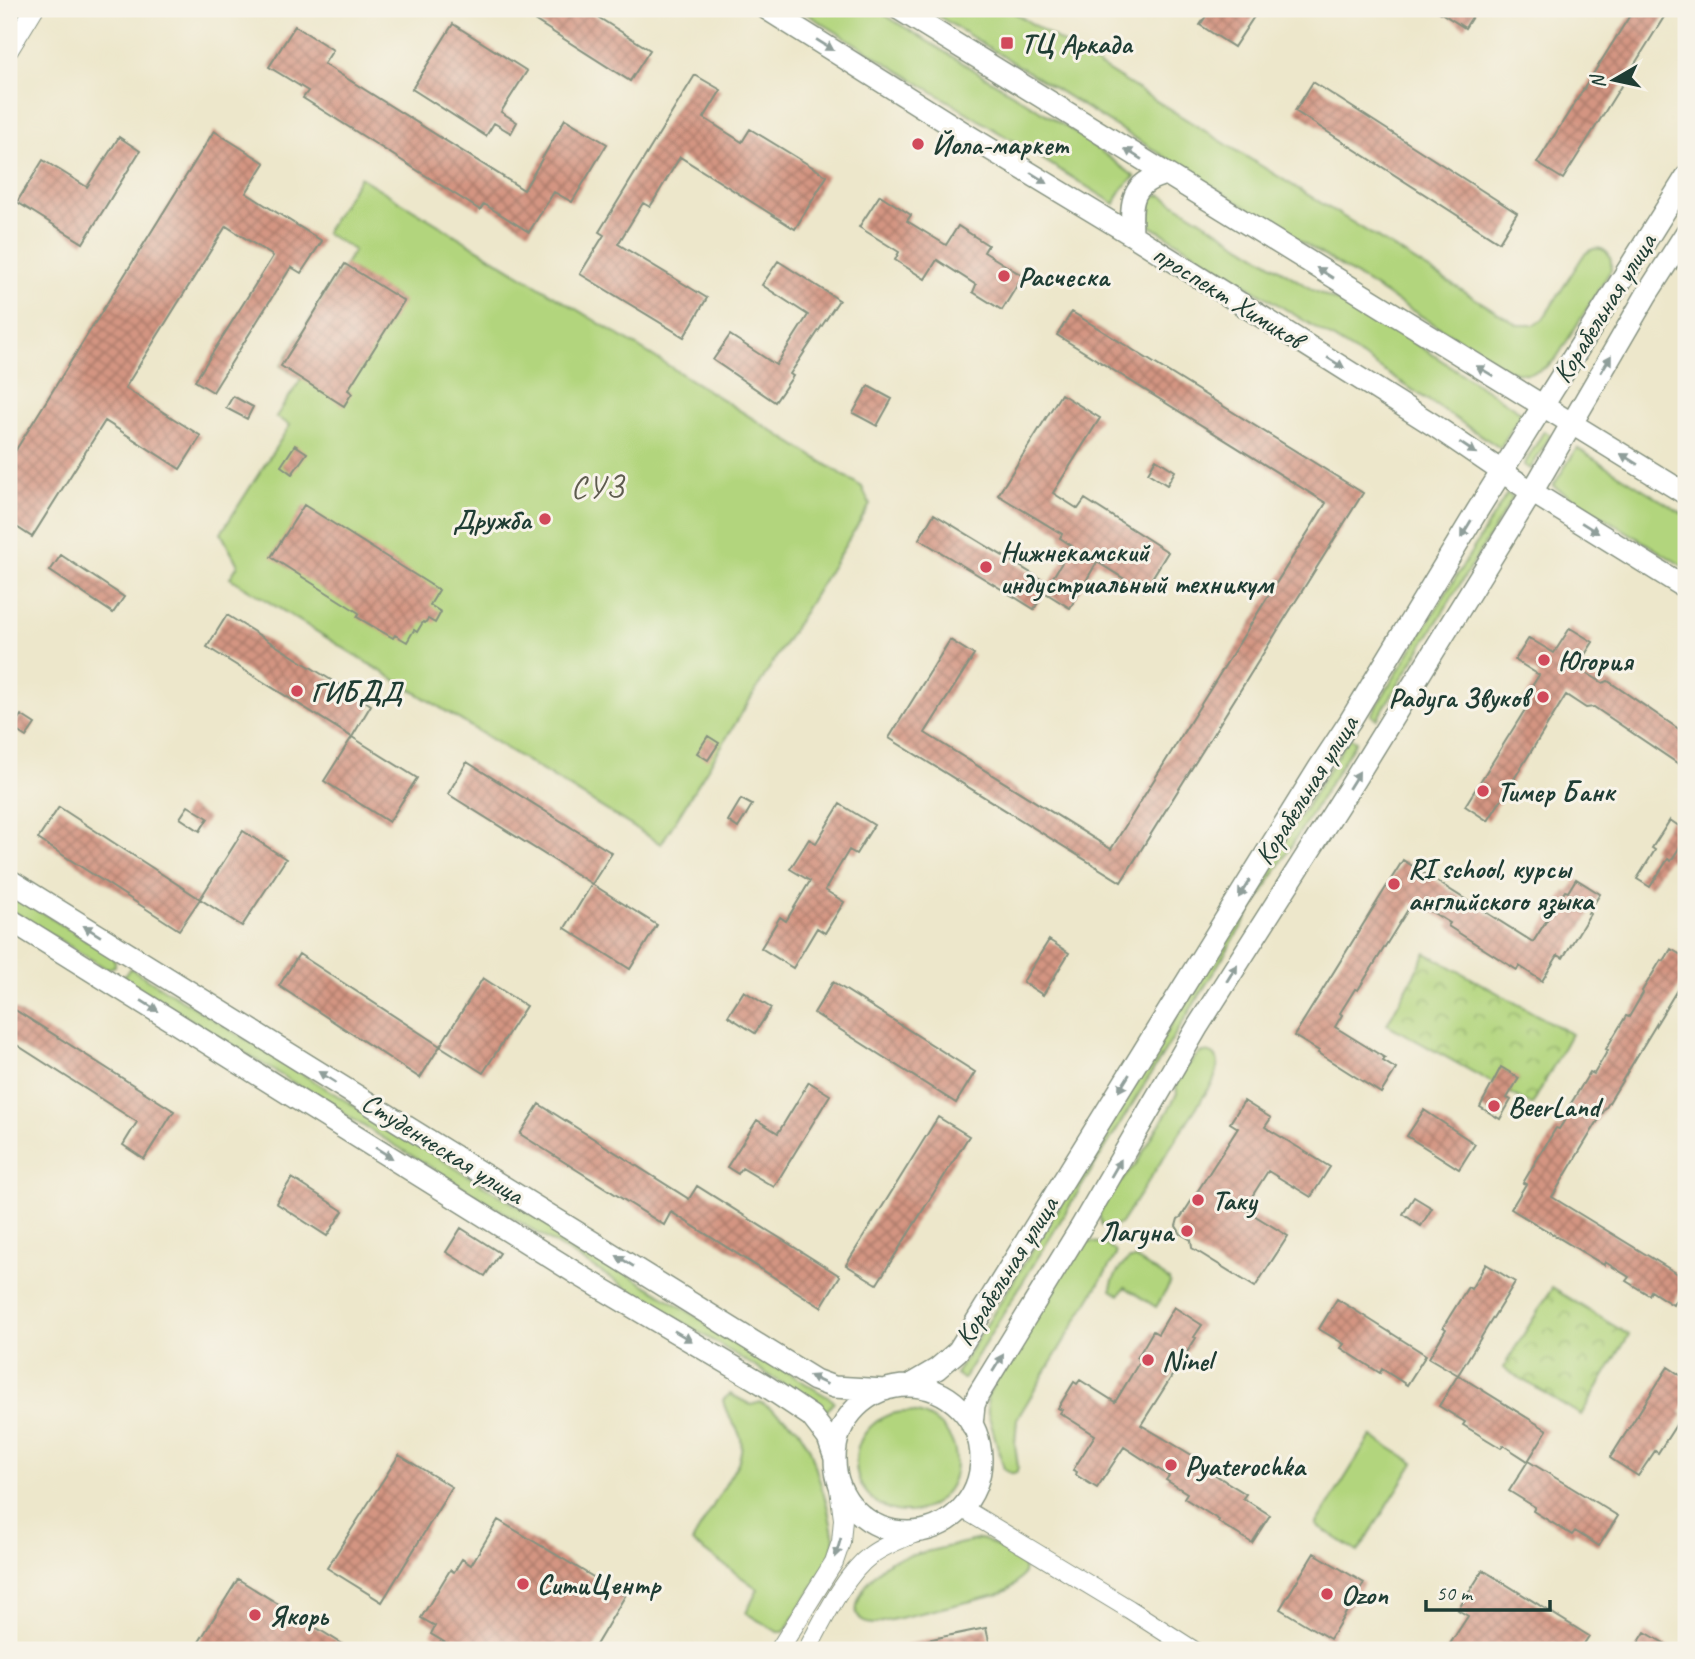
<svg xmlns="http://www.w3.org/2000/svg" width="1695" height="1659" viewBox="0 0 1695 1659" font-family="Caveat,sans-serif">
<defs>
<pattern id="park-crowns" width="20" height="18" patternUnits="userSpaceOnUse" patternTransform="scale(1.75)"><rect width="20" height="18" fill="#b2d57d"/><path d="M2 6a3 3 0 1 1 6 0M12 15a3 3 0 1 1 6 0" fill="none" stroke="#90ae67"/></pattern>
<pattern id="building-cross-hatch" width="8" height="8" patternUnits="userSpaceOnUse" patternTransform="scale(1.75)"><rect width="8" height="8" fill="#d49582"/><path d="M0 0l8 8M0 8l8-8" fill="none" stroke="#ab7b6b"/></pattern>
</defs>
<rect width="100%" height="100%" fill="#f7f3e8"/>
<filter id="ink" filterUnits="userSpaceOnUse"><feTurbulence type="fractalNoise" baseFrequency=".0143" numOctaves="2"/><feDisplacementMap in="SourceGraphic" scale="14" xChannelSelector="R" yChannelSelector="G"/><feConvolveMatrix kernelMatrix="1 2 1 2 8 2 1 2 1" color-interpolation-filters="sRGB"/></filter>
<filter id="wash" filterUnits="userSpaceOnUse"><feTurbulence type="fractalNoise" baseFrequency=".00686" numOctaves="4" result="noise"/><feDisplacementMap in="SourceGraphic" scale="28" xChannelSelector="R" yChannelSelector="G"/><feGaussianBlur stdDeviation="1.57" result="paint"/><feColorMatrix in="noise" values="0 0 0 0 0 0 0 0 0 0 0 0 0 0 0 0 0 1.4 0 .05"/><feComposite in="paint" operator="in"/></filter>
<g filter="url(#wash)">
<rect width="100%" height="100%" fill="#ede7cb"/>
<path fill="#b2d57d" stroke="#688958" stroke-width="2" d="M799,9H875L1078,134L1135,177C1124,185 1119,192 1115,204Z
M927,9H1008L1518,325H1534L1543,319L1583,256C1597,241 1614,250 1611,270L1557,357C1544,372 1527,377 1508,370Z
M360,177L653,356L862,487L870,505L661,844L230,578L238,565L221,533L290,425L276,417L301,379L281,366L354,250L325,233Z
M1161,195L1313,290L1384,323L1522,413L1500,448L1363,357L1138,218L1143,200L1151,196Z
M1544,431L1551,435L1530,469L1524,465Z
M1577,448L1686,516V568L1553,486Z
M1507,494L1513,498L1377,719L1371,715Z
M1349,737L1356,741L963,1379L956,1374Z
M9,892L112,956L115,961V966L107,969L9,909Z
M130,968L834,1401L827,1411L123,978Z
M1202,1052C1223,1052 1219,1067 1213,1082L1121,1223L1109,1228L1102,1226L1099,1215L1111,1188L1122,1180L1136,1164L1172,1104L1177,1093L1176,1086L1184,1071L1194,1058Z
M1085,1242C1097,1242 1105,1243 1115,1251L1116,1255L1017,1419L1015,1444L1018,1467L1016,1473H1010L1004,1469L999,1452L988,1413L987,1396L1074,1248Z
M1130,1259H1136L1169,1280L1170,1284L1156,1307L1125,1287L1119,1295L1111,1290C1111,1279 1121,1265 1130,1259Z
M730,1394L751,1405L761,1402L797,1427L810,1449L827,1505L834,1538L831,1559L784,1632H778L746,1613L758,1589L692,1542L738,1463C750,1428 728,1428 723,1400Z
M856 1462a50 50 0 1 1 100 0a50 50 0 1 1-100 0Z
M1371,1436L1414,1463L1358,1552L1316,1525Z
M980,1539C988,1541 994,1545 1001,1549C1006,1552 1013,1554 1017,1558C1035,1573 1011,1590 997,1595L874,1624C834,1622 873,1569 891,1561C898,1557 909,1556 917,1554C938,1549 959,1544 980,1539Z"/>
<path fill="url(#park-crowns)" stroke="#688958" stroke-width="2" d="M1426,953L1571,1034L1532,1105L1387,1024Z
M1552,1288L1629,1335L1581,1415L1503,1368Z"/>
<g id="blocks">
<path fill="url(#building-cross-hatch)" d="M517,9H585L650,50L630,81Z
M1211,9H1259L1234,47L1200,25Z
M1435,9H1477L1465,28Z
M1634,9H1669L1563,179L1537,163Z
M453,24L527,71L501,112L517,122L511,133L494,123L486,136L412,89Z
M295,26L333,50L324,64L524,190L565,119L607,144L572,202L554,192L529,232L484,204L480,210L303,98L308,91L269,67Z
M695,75L721,90L704,118L742,142L750,129L827,176L795,229L680,157L650,207L643,203L618,244L707,298L684,337L580,274L604,235L599,232Z
M1313,82L1517,213L1499,242L1295,111Z
M214,131L265,163L246,193L322,241L301,273L291,267L213,392L195,381L273,256L226,226L125,388L201,436L180,469L105,421L32,537L9,522V461Z
M119,137L140,151L83,243L17,202L43,160L87,187Z
M880,195L911,215L907,221L946,245L958,226L988,245L984,252L1023,276L1002,310L973,292L976,285L937,260L925,279L895,260L899,252L859,227Z
M778,261L839,300L790,374L793,376L775,402L713,360L730,335L776,365L808,315L762,285Z
M345,264L404,301L348,390L352,393L344,406L281,366Z
M1072,312L1363,493L1121,882L889,738L950,640L974,655L925,733L1111,849L1326,503L1057,335Z
M868,386L892,399L877,426L853,413Z
M1061,394L1100,418L1053,493L1078,509L1085,499L1168,552L1144,591L1097,562L1070,608L1044,592L1072,546L1060,538L1062,534L998,495Z
M233,396L253,407L247,419L226,408Z
M295,445L307,453L292,474L281,466Z
M1156,459L1175,471L1167,485L1148,473Z
M304,505L439,590L430,605L441,612L435,623L428,619L425,623L423,622L417,632L414,630L407,642L395,635L393,638L357,617L359,613L271,557Z
M934,514L1049,584L1034,609L919,539Z
M61,555L124,597L113,613L50,571Z
M227,615L371,705L352,737L207,647Z
M1570,628L1593,642L1577,667L1603,683L1608,681L1686,734V769L1594,707L1586,708L1566,695L1488,821L1465,806L1528,705L1522,702L1539,675L1515,660L1529,638L1554,653Z
M21,715L35,724L26,737L12,728Z
M708,736L719,743L708,760L697,753Z
M352,737L417,778L389,822L324,781Z
M467,762L612,853L592,884L448,794Z
M741,799L752,805L738,828L728,821Z
M840,804L874,825L856,854L849,850L825,890L844,902L825,933L817,928L793,968L761,948L780,917L786,921L810,881L790,869L809,839L816,843Z
M188,806L208,818L200,831L180,818Z
M59,807L200,899L179,930L38,839Z
M1670,820L1686,831V837L1671,861L1668,859L1650,887L1637,879L1655,850L1652,848Z
M243,831L286,859L242,926L200,899Z
M1403,860L1533,942L1565,891L1568,892L1576,879L1600,894L1588,913L1590,914L1563,958L1558,955L1542,981L1519,966L1517,970L1448,926L1450,923L1427,909L1425,911L1412,903L1358,990L1355,989L1340,1013L1342,1015L1335,1027L1385,1058L1383,1061L1396,1069L1381,1093L1318,1053L1319,1051L1294,1036Z
M592,884L657,925L630,969L565,928Z
M1049,940L1069,953L1043,995L1023,982Z
M1671,949L1686,958V975L1552,1197L1686,1279V1282L1673,1305L1651,1291L1649,1295L1626,1281L1629,1277L1605,1262L1604,1265L1511,1209L1526,1184L1523,1183L1556,1128L1559,1129L1573,1107L1570,1105L1590,1072L1594,1074L1608,1050L1606,1049L1626,1016L1629,1017L1643,993L1642,991L1661,960L1664,961Z
M299,954L440,1046L420,1078L279,986Z
M483,978L526,1006L483,1073L440,1046Z
M833,982L975,1072L956,1103L814,1013Z
M744,991L771,1008L755,1033L728,1016Z
M9,1006L174,1111L144,1159L123,1145L137,1122L9,1040Z
M1501,1067L1519,1078L1507,1098L1511,1100L1500,1119L1480,1107Z
M809,1082L830,1095L774,1187L742,1168L738,1174L727,1167L757,1120L778,1133Z
M1244,1101L1271,1118L1265,1127L1330,1167L1311,1197L1268,1171L1244,1209L1288,1236L1255,1287L1192,1248L1191,1240L1181,1234L1176,1226L1178,1219L1181,1217L1238,1128L1230,1123Z
M539,1104L689,1199L697,1186L840,1276L821,1307L671,1212L664,1225L520,1134Z
M1424,1110L1475,1144L1459,1169L1407,1136Z
M938,1117L969,1136L877,1284L846,1265Z
M292,1178L343,1211L327,1236L276,1203Z
M1414,1197L1432,1208L1421,1226L1403,1214Z
M461,1228L500,1253L485,1276L446,1252Z
M1486,1264L1515,1282L1458,1375L1429,1358L1446,1329L1443,1327L1468,1287L1471,1289Z
M1337,1299L1426,1355L1407,1385L1382,1369L1380,1373L1341,1348L1344,1344L1319,1329Z
M1174,1307L1202,1325L1194,1337L1196,1338L1141,1425L1212,1467L1209,1471L1246,1494L1243,1498L1270,1515L1252,1543L1218,1522L1219,1520L1184,1498L1187,1493L1166,1480L1169,1476L1124,1447L1097,1488L1076,1475L1077,1472L1073,1470L1095,1435L1060,1413L1062,1410L1058,1408L1074,1382L1077,1384L1080,1380L1115,1402L1140,1361L1137,1358L1153,1331L1158,1334Z
M1668,1367L1686,1379V1402L1680,1412L1683,1414L1658,1453L1655,1451L1638,1476L1610,1458Z
M1458,1375L1547,1430L1528,1461L1503,1445L1501,1448L1463,1425L1465,1422L1439,1406Z
M399,1455L452,1487L382,1602L327,1568Z
M1528,1461L1618,1516L1599,1546L1575,1531L1572,1535L1533,1511L1535,1507L1509,1491Z
M498,1520L625,1596L593,1650H441L446,1643L431,1634L435,1626L421,1618L450,1570L454,1572L462,1559L471,1565Z
M1314,1553L1364,1583L1330,1639L1280,1609Z
M1483,1570L1589,1636L1580,1650H1446L1468,1616L1458,1610Z
M238,1579L352,1650H194Z
M986,1628L991,1650H907V1644Z
M1645,1632L1676,1650H1634Z"/>
</g>
</g>
<g filter="url(#ink)">
<use href="#blocks" fill-opacity="0" stroke="#869280" stroke-width="2"/>
<g fill="none" stroke-linecap="round" stroke-linejoin="round">
<defs>
<path id="minor" d="M9,50L34,9
M962,1508L1129,1609L1193,1650
M779,1650L834,1562L841,1542L843,1519L838,1481
M807,1650C823,1621 844,1575 871,1555C886,1544 904,1538 921,1531"/>
<path id="major" d="M767,9L967,135L1132,235L1435,426L1532,492L1686,588
M899,9L1686,494
M1132,235C1131,204 1129,183 1166,174
M9,880L815,1380L834,1387L885,1390
M9,919L579,1275L763,1384L811,1416L828,1438L835,1458
M908,1386L937,1369L958,1351L1319,768L1350,721L1477,511L1686,177
M835 1459a73 73 0 1 1 146 0a73 73 0 1 1-146 0Z
M972,1425L974,1405L978,1395L1081,1227L1198,1026L1350,787L1532,492L1647,294L1686,233"/>
</defs>
<use href="#minor" stroke="#869280" stroke-width="20"/>
<use href="#major" stroke="#869280" stroke-width="24"/>
<use href="#minor" stroke="#fff" stroke-width="18"/>
<use href="#major" stroke="#fff" stroke-width="21"/>
</g>
<defs><path id="oneway-solid" d="M-6-.8H1V-3.2L6.5 0L1 3.2V.8H-6Z" transform="scale(1.75)"/></defs>
<g fill="#8f9e9a">
<use href="#oneway-solid" transform="translate(825 45) rotate(32)"/>
<use href="#oneway-solid" transform="translate(1133 154) rotate(-148)"/>
<use href="#oneway-solid" transform="translate(1039 178) rotate(32)"/>
<use href="#oneway-solid" transform="translate(1325 273) rotate(-148)"/>
<use href="#oneway-solid" transform="translate(1336 363) rotate(32)"/>
<use href="#oneway-solid" transform="translate(1606 364) rotate(-59)"/>
<use href="#oneway-solid" transform="translate(1485 371) rotate(-149)"/>
<use href="#oneway-solid" transform="translate(1468 448) rotate(34)"/>
<use href="#oneway-solid" transform="translate(1629 459) rotate(-148)"/>
<use href="#oneway-solid" transform="translate(1590 528) rotate(32)"/>
<use href="#oneway-solid" transform="translate(1466 529) rotate(121)"/>
<use href="#oneway-solid" transform="translate(1354 780) rotate(-58)"/>
<use href="#oneway-solid" transform="translate(1244 889) rotate(122)"/>
<use href="#oneway-solid" transform="translate(92 931) rotate(-148)"/>
<use href="#oneway-solid" transform="translate(1232 973) rotate(-58)"/>
<use href="#oneway-solid" transform="translate(150 1006) rotate(32)"/>
<use href="#oneway-solid" transform="translate(327 1077) rotate(-148)"/>
<use href="#oneway-solid" transform="translate(1124 1083) rotate(122)"/>
<use href="#oneway-solid" transform="translate(384 1153) rotate(32)"/>
<use href="#oneway-solid" transform="translate(1116 1168) rotate(-60)"/>
<use href="#oneway-solid" transform="translate(625 1261) rotate(-148)"/>
<use href="#oneway-solid" transform="translate(683 1336) rotate(31)"/>
<use href="#oneway-solid" transform="translate(998 1363) rotate(-58)"/>
<use href="#oneway-solid" transform="translate(818 1380) rotate(-154)"/>
<use href="#oneway-solid" transform="translate(838 1548) rotate(106)"/>
</g>
</g>
<g fill="#d1495b" stroke="#f7f3e8" stroke-width="2.5">
<rect x="1000" y="36" width="14" height="14" rx="3.5"/>
<circle cx="918" cy="144" r="7"/>
<circle cx="1004" cy="276" r="7"/>
<circle cx="545" cy="519" r="7"/>
<circle cx="986" cy="567" r="7"/>
<circle cx="1544" cy="660" r="7"/>
<circle cx="297" cy="691" r="7"/>
<circle cx="1543" cy="697" r="7"/>
<circle cx="1483" cy="791" r="7"/>
<circle cx="1394" cy="884" r="7"/>
<circle cx="1494" cy="1106" r="7"/>
<circle cx="1198" cy="1200" r="7"/>
<circle cx="1187" cy="1231" r="7"/>
<circle cx="1148" cy="1360" r="7"/>
<circle cx="1171" cy="1465" r="7"/>
<circle cx="523" cy="1584" r="7"/>
<circle cx="1327" cy="1594" r="7"/>
<circle cx="255" cy="1615" r="7"/>
</g>
<g text-anchor="middle" dominant-baseline="central" stroke-width="6" stroke-linejoin="round" paint-order="stroke">
<g font-size="28" font-weight="bold" fill="#1f3d34" stroke="#f7f3e8" text-anchor="start">
<text x="1021" y="43">ТЦ Аркада</text>
<text x="932" y="144">Йола-маркет</text>
<text x="1018" y="276">Расческа</text>
<text x="531" y="519" text-anchor="end">Дружба</text>
<text x="1000" y="551">Нижнекамский<tspan x="1000" dy="32">индустриальный техникум</tspan></text>
<text x="1558" y="660">Югория</text>
<text x="311" y="691">ГИБДД</text>
<text x="1529" y="697" text-anchor="end">Радуга Звуков</text>
<text x="1497" y="791">Тимер Банк</text>
<text x="1408" y="868">RI school, курсы<tspan x="1408" dy="32">английского языка</tspan></text>
<text x="1508" y="1106">BeerLand</text>
<text x="1212" y="1200">Таку</text>
<text x="1173" y="1231" text-anchor="end">Лагуна</text>
<text x="1162" y="1360">Ninel</text>
<text x="1185" y="1465">Pyaterochka</text>
<text x="537" y="1584">СитиЦентр</text>
<text x="1341" y="1594">Ozon</text>
<text x="269" y="1615">Якорь</text>
</g>
<g font-size="28" fill="#1f3d34" stroke="#f7f3e8">
<text transform="translate(1228 296) rotate(32)">проспект Химиков</text>
<text transform="translate(1604 308) rotate(-58)">Корабельная улица</text>
<text transform="translate(1306 790) rotate(-58)">Корабельная улица</text>
<text transform="translate(443 1148) rotate(32)">Студенческая улица</text>
<text transform="translate(1006 1271) rotate(-58)">Корабельная улица</text>
</g>
<g font-size="32" letter-spacing="2" fill="#5e5c4f" stroke="#f7f3e8">
<text x="598" y="486">СУЗ</text>
</g>
</g>
<rect width="1695" height="1659" fill="none" stroke="#f7f3e8" stroke-width="35"/>
<g transform="translate(1614 80) rotate(261)" stroke="#f7f3e8" stroke-width="5" paint-order="stroke">
<path d="M0-5L12 26L0 18L-12 26Z" fill="#1f3d34"/>
<text y="-10" font-size="19" font-weight="bold" text-anchor="middle" fill="#1f3d34">N</text>
</g>
<path d="M1426 1600v10h124v-10" fill="none" stroke="#1f3d34" stroke-width="3.5"/>
<text x="1436" y="1600" font-size="21" fill="#1f3d34" stroke="#f7f3e8" stroke-width="5" paint-order="stroke">50 m</text>
</svg>
